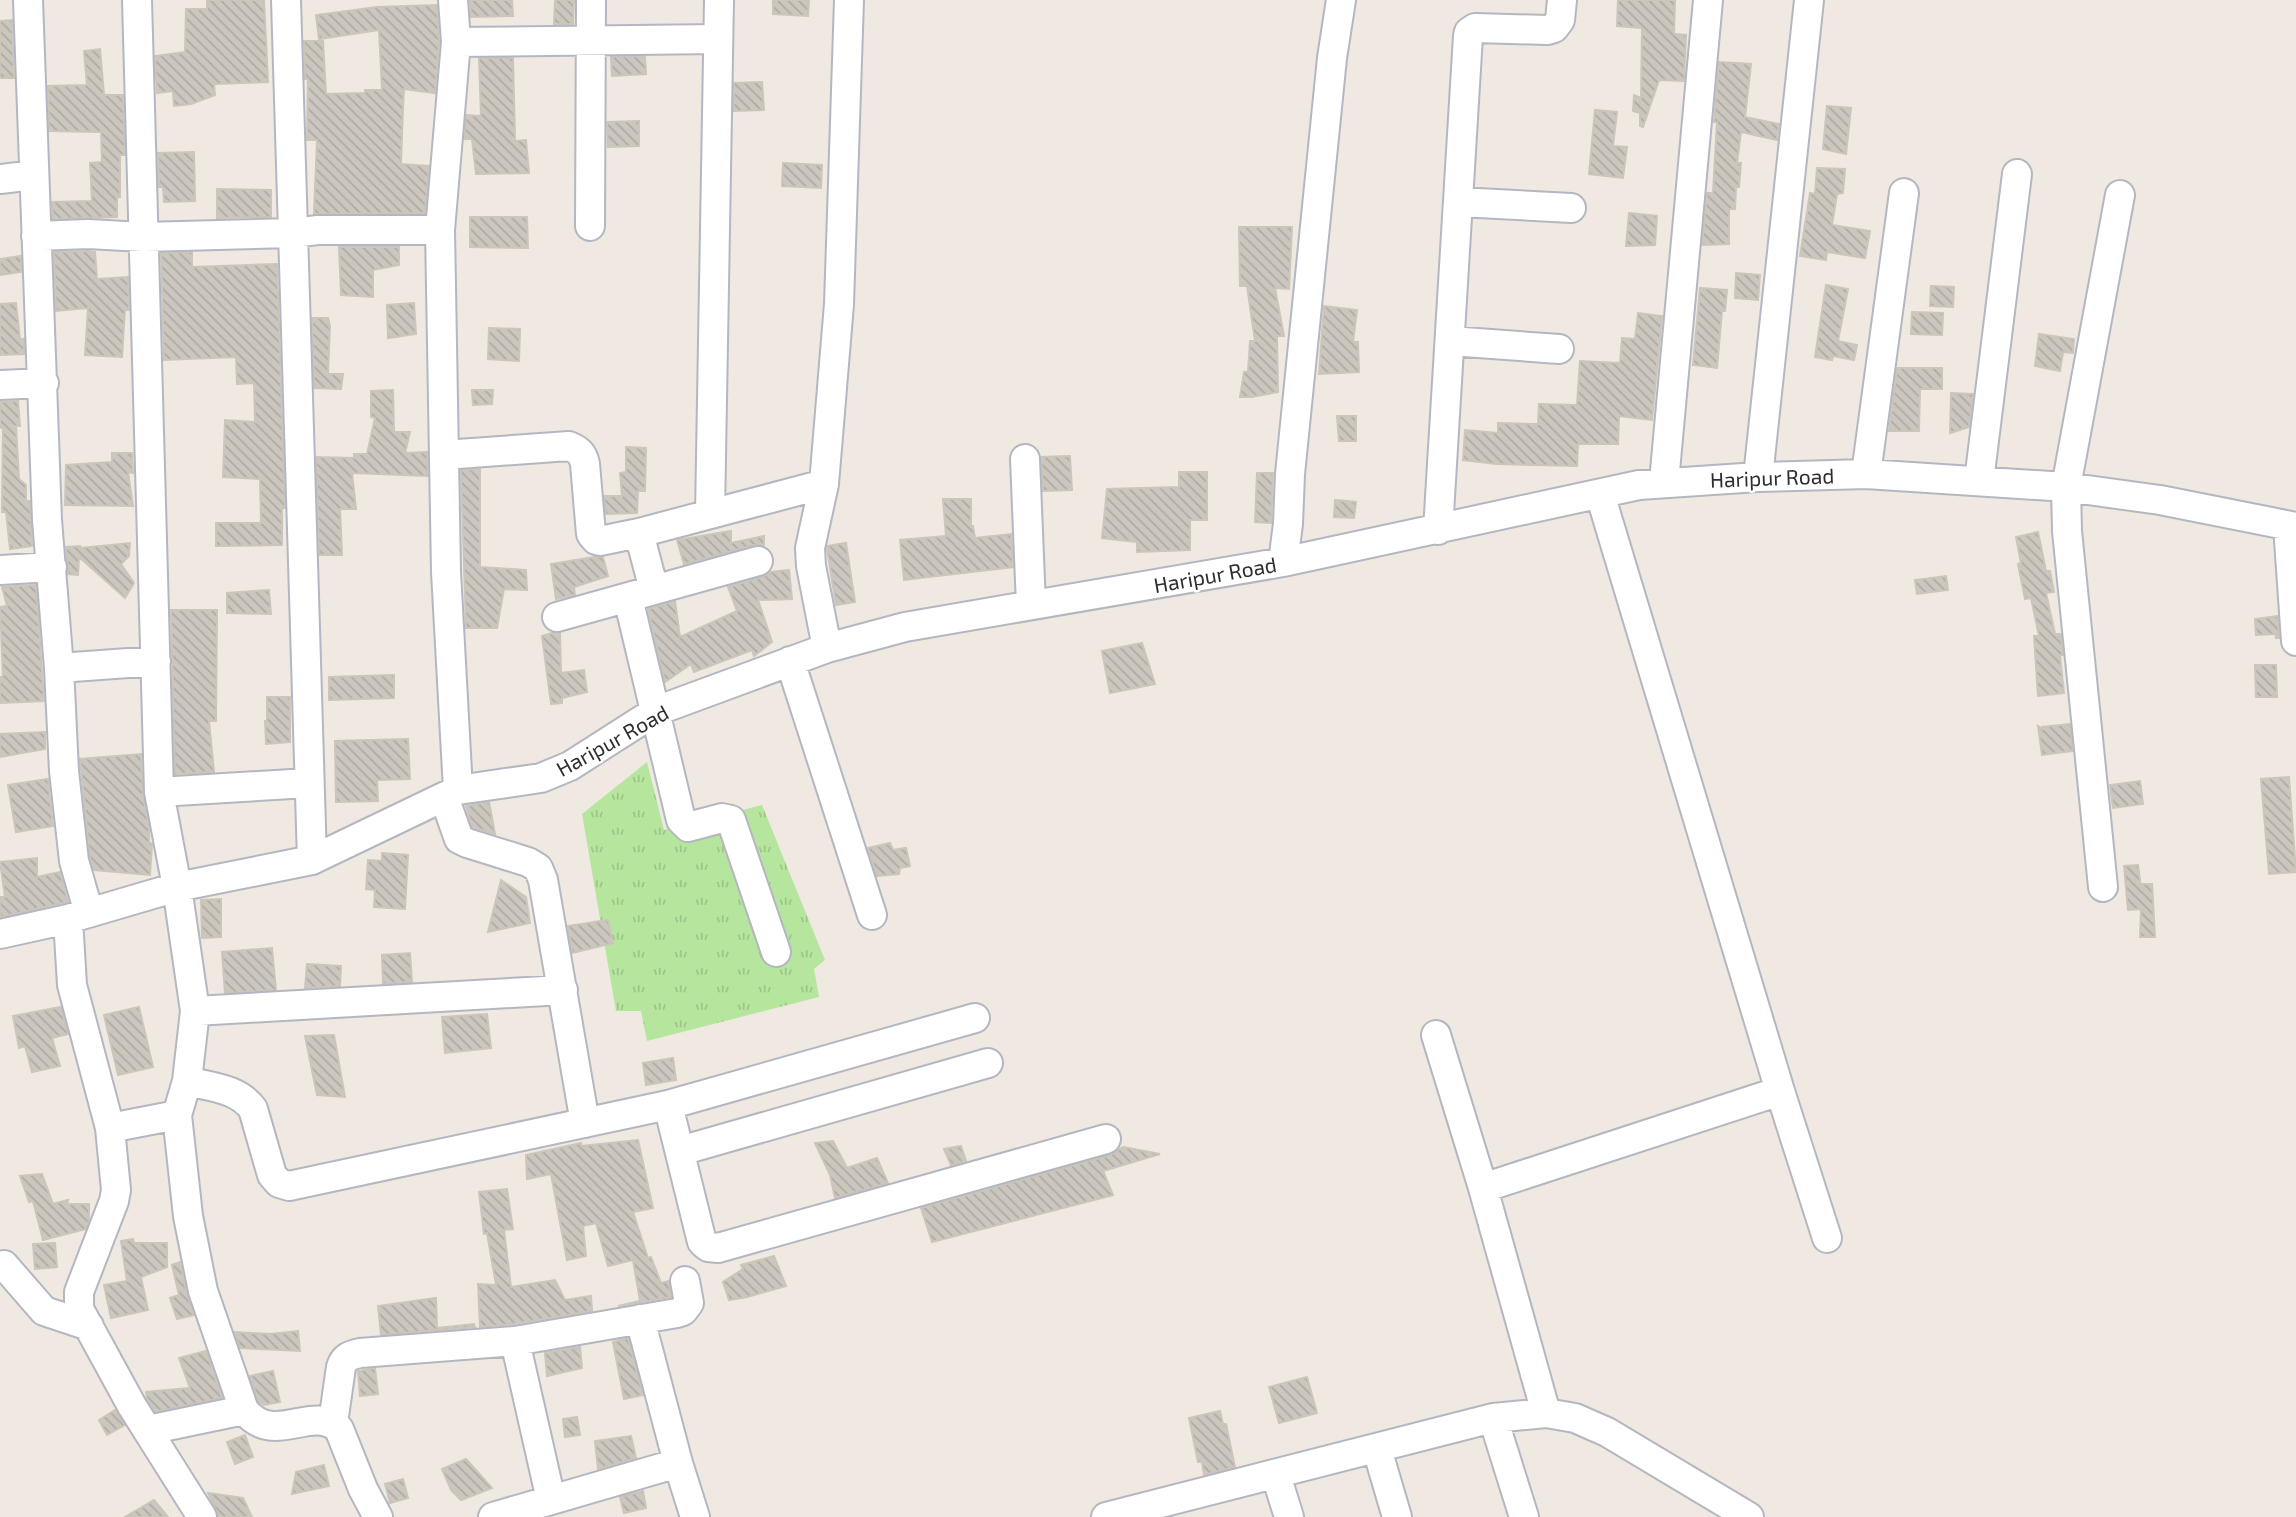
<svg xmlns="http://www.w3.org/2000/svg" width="2296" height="1517" viewBox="0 0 2296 1517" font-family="'Exo 2',sans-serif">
<defs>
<pattern id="grass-tufts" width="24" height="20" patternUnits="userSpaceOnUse" patternTransform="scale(1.75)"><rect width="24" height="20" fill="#b6e59e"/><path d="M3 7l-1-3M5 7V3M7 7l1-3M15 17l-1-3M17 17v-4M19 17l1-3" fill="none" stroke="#9dc588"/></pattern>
<pattern id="building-back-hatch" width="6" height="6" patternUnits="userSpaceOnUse" patternTransform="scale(1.75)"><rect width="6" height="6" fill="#cbc7bf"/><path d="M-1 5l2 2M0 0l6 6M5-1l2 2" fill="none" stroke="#afaba4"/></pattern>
</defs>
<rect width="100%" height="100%" fill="#efe9e1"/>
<path fill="url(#grass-tufts)" d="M647,762L664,830L762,805L825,960L814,969L819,997L647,1041L641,1011H616L582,814Z"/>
<path fill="url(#building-back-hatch)" stroke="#cbc5ba" stroke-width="2" d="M207,0H264L268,82L214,84L215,95L191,104L174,106L173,91L157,93L155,56L185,52L186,9H207Z
M470,0H512L513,16L471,17Z
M555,0H574L573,24H554Z
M773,0H809L808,16L773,14Z
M1618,0H1675L1674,34L1686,35L1684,81L1659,80L1643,127L1640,126V113L1633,111L1634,95L1641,98L1642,28L1617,26Z
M437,5L439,42L435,93L404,89L403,107L401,164L429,166L425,213L314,214L317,140H307L308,79H305L304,41H323L326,94L365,93V90H382L379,30L319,39L316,15L377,7Z
M12,20L14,78H0V21Z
M100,49L104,95H123L125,155H120V197H117V217L53,219L52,202L92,201L90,163L102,162L101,132L49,131L48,86L87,85L84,51Z
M645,56L646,74L612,76L611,57Z
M479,58H513L515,141L526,140L529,173L476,174L472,139H464L466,115L481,116Z
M1719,62L1751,64L1745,117L1779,124L1777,140L1741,132L1737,163H1741L1739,187H1736L1735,209H1729V244L1702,245L1707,193H1713L1717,122H1714Z
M762,82L764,110L734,111V83Z
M1827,106L1851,108L1846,154L1823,149Z
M1595,110L1617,112L1613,146L1627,147L1623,178L1589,174Z
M639,121V146L608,147L607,122Z
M194,152L195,201L164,202L163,187H159L158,153Z
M783,163L822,165L821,188L782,186Z
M1817,168L1845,169L1843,193L1837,194L1832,225L1870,231L1865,258L1827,252L1826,260L1800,256L1810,193L1815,194Z
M217,189L271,190V217L217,218Z
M1629,213L1657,216L1655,245L1626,246Z
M470,217H527L528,248L470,247Z
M1239,227H1292L1289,289L1275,288L1284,336H1277L1278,392L1251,397H1240L1244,372H1248L1250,341H1255L1247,286H1240Z
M339,247H399V265L373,270V297L341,295Z
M88,251L95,252L97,279L128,277L129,310H125L122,357L85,355L88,308L56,311L54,252Z
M192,252V267L277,264L285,508H282V545L216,546V523H261L260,479L223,477L225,420L255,422L254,383L237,384L236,357L164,360L161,253Z
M21,256V272L0,275V259Z
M1736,273L1760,275L1758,300L1735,298Z
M1826,285L1848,289L1838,341L1857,345L1854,360L1833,356L1832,360L1815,357Z
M1931,286L1954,287L1953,307L1930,306Z
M1700,288L1727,290L1725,311H1722L1717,368L1693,365Z
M16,303L20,339H24V354L0,355V304Z
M414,303L416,334L388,338L387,305Z
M1324,306L1357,310L1353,342H1358L1359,372L1319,374Z
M1912,312L1943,313L1942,335L1911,334Z
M1638,313L1662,316L1652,420L1619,416L1618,444H1578L1577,466L1497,464L1463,460L1465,430L1498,433V423L1538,424L1539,404L1577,405L1580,361L1620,363L1622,338L1635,339Z
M312,318H328L330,326L328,374H343L341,389L314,388Z
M489,328L520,329L519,361L488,359Z
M2039,334L2074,339L2073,353L2063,352L2060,371L2035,366Z
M1897,368H1942V389H1920L1919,431H1889Z
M393,390L394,432H410L405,453L427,452L428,476L352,473L356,509H340L342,555H319L316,457L354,458V454H367L375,418L371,417V391Z
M472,390H493L492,404L473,405Z
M1951,393L1973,394L1969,427L1950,433Z
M18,401L20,426H16L19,479L26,485V501H30L32,546L10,549L6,512H2L3,427L0,428V402Z
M1337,416H1356V441H1339Z
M626,447L646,448L645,491H638L637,513L606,514L604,496H622L620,473L626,472Z
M112,453H132L133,473L128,472L133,506L65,505L66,465L112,462Z
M1070,456L1072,490L1043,491L1041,457Z
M480,469V567L526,570L527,590L504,589L497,628H466L461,470Z
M1179,472H1207V520H1190V550L1137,552V542L1102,538L1107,489L1179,487Z
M1257,473H1273L1271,523L1255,522Z
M943,499H971V526H973L975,538L1011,534L1013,567L904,580L900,540L946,536Z
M1335,500L1356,502L1354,518L1334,517Z
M731,531V543L764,536V546L754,545L684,564L677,540Z
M2038,532L2046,571H2050L2054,592L2046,593L2055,634H2061L2063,655H2060L2064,693L2038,696L2034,636H2039L2031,598L2025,599L2018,564L2021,563L2016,537Z
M130,543L129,556L121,564L134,583L125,598L79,557L78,575L68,574L66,547L80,546V548Z
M846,543L855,602L836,605L827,549V546Z
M594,557H603L608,576L574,587L575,595L556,599L551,564Z
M789,570L792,599L758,600L772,642L754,656L752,650L694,672L691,664L665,682L648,609L675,601L680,637L737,611L728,587L762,577L770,572Z
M1946,576L1948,590L1917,594L1915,580Z
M36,585L44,701L0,703V677H3L0,607L7,606L2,587Z
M269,590L271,614L227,613V593Z
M171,610H217L216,721H209L214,772L175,774Z
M2278,616L2279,638H2276V634L2256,635L2255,619Z
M552,633H560L561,673L584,670L587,692L562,698V703L551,704L542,636Z
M1142,643L1155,684L1110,693L1102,651Z
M2255,665H2276L2277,697H2256Z
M394,675V698L329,700V677Z
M267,697H290V742L266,744L265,721H267Z
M2070,724L2073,751L2042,755L2038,726L2042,729V727Z
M45,732V749L0,757V734Z
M408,739L410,779L377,780L378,801L336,802L335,741Z
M141,754L143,795L149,829V842L152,844L150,875L94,870L90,858L80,759Z
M2289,777L2296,872L2269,874L2261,779Z
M48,779L53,826L16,832L8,785Z
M2140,781L2143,804L2113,808L2110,785Z
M489,802L495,834L472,827L466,806Z
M890,843L893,850L906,848L910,866L900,868L899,874L877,876L868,848Z
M382,853L408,855L405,909L374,907L375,890L366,889L368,860L382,861Z
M37,858V877L60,872L68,902L0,917V897H5L0,862Z
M2138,865L2141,888V884H2152L2155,937H2140L2141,909L2128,910L2124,866Z
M501,880L526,897L530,923L488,932Z
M221,899V937L202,938L201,900Z
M608,920L613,943L572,953L568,926Z
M272,948L276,990L225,993L222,952Z
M410,953L412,982L383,984L382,955Z
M307,964L341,966L340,986L305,988Z
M61,1007L68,1034L52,1038L60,1066L32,1072L25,1046L19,1048L13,1016Z
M139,1007L153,1067L118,1075L104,1015Z
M487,1014L491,1048L445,1053L442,1017Z
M334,1035L345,1097L317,1095L305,1036Z
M673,1058L676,1080L646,1085L643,1063Z
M638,1140L653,1208L633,1212L648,1258L651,1257L661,1283L669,1281L671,1297L618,1306L640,1301L633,1260L608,1266L596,1223L583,1226L586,1256L567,1260L551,1174L527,1179L526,1155L581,1143V1146Z
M833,1141L847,1168L877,1158L888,1183L835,1198L830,1175L815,1143Z
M961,1146L966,1161L951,1165L944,1149Z
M1123,1147L1160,1154L1103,1171L1113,1195L932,1242L921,1208L1110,1155Z
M42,1174L53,1204L68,1200L67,1204H89V1220L86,1229L43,1240L33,1201L29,1202L20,1176Z
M507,1189L513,1229L504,1230L511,1287L555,1280L565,1300L591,1296L592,1311L513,1324L480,1327L478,1284L496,1285L487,1233L484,1234L479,1192Z
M133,1239L134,1243H167V1267L141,1277L148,1310L111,1318L104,1285L127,1281L121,1241Z
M55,1243L57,1267L35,1269L33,1244Z
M774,1256L786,1286L747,1297L729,1300L723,1282L743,1269L741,1265Z
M180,1262L187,1294L194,1315L177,1319L170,1298L179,1295L172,1265Z
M436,1298L437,1328L474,1324L475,1327L381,1335L378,1306Z
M298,1331L300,1351L240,1348L235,1332L270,1334Z
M628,1338L643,1395L624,1399L613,1342Z
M580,1347L582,1368L547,1376L545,1353Z
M206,1351L222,1398L155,1412L147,1399L146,1392L190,1388L179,1358Z
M375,1368L378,1394L360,1396L358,1371Z
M273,1371L280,1402L264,1405L258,1401L250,1376Z
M1307,1377L1317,1413L1279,1423L1269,1387Z
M115,1410L125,1425L107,1435L99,1420Z
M1220,1411L1223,1424H1226L1235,1467L1204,1475L1202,1462H1198L1189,1418Z
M577,1417L580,1435L565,1437L563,1419Z
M245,1435L253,1457L235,1464L227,1442Z
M631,1436L636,1458L598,1469L595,1441Z
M466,1459L492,1488L461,1500L451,1490L442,1469Z
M324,1465L329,1486L292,1494L296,1472Z
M403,1479L408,1498L390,1503L385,1484Z
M643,1491L646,1508L624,1513L620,1497Z
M208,1493L243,1498L252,1517H219Z
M154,1500L168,1517H125Z"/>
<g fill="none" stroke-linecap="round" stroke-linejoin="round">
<defs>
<path id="minor" d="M28,0L47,520L59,668L64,771L74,861L89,913
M137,0L159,792L177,887L195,1011L187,1081L177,1115L188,1216L203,1291L244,1410C275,1448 311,1403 339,1429L363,1489L378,1517
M286,0L312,860
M453,0L456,42L440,230L446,572L458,790
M456,42L718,39
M0,179L34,175
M1459,202L1571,208
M590,226L591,0
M36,236L88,234L143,237L293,233L318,230H440
M1450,341L1559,349
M0,385L44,383
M444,455L569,446C579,450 583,454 585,464L591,534L596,540L600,541L639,533L824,484
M1025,459L1031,605
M1866,474L1904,193
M1758,477L1809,0
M1979,481L2017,174
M1664,482L1708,0
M1600,494L1780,1091L1827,1238
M710,514L719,0
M2288,526L2296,641
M1438,530L1468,36L1469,32L1475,28L1547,30L1554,28L1560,20L1562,0
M639,533L654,590
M1283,562L1288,524L1290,474L1332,58L1341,0
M0,570L52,567
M628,598L681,820L688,827L722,818L731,820L776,952
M557,617L758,561
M827,648L811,566L810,548L824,484L839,304L849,0
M790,661L872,915
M59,668L156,661
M159,792L308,783
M444,797L459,839L467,843L528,862L538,868L543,880L585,1123
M2103,887L2067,531L2066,487L2120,195
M68,919L72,985L110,1128L177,1115
M0,934L68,919L177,887L312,860L458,790L541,778L570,766L656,711L827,648L905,627L1283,562L1639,485L1758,477L1866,474L2066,487L2160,500L2296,527
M195,1011L563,990
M1436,1035L1483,1188L1546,1413
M187,1081C210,1087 238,1088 253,1109L272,1175L279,1183L289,1186L668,1105L975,1018
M668,1105L702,1242L708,1247L718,1248L1106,1139
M110,1128L116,1190L114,1201L79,1292V1309L132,1406L202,1517
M680,1151L988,1063
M1483,1188L1780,1091
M4,1265L44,1311L89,1326
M640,1319L678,1463L695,1517
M515,1341L551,1500
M1493,1418L1524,1517
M333,1423L341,1367C344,1357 351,1355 360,1353L515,1341L677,1313L683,1311L689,1303L685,1281
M148,1430L244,1410
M1377,1449L1397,1517
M1276,1475L1289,1517
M493,1517L678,1463
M1106,1517L1493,1418L1546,1413L1575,1418L1607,1432L1749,1517"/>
</defs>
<use href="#minor" stroke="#b4b7c1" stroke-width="32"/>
<use href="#minor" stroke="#fff" stroke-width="28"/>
</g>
<g text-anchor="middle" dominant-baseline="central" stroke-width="5" stroke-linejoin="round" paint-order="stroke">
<g font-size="21" fill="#2e2e2e" stroke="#fff">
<text transform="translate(1772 477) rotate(-2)">Haripur Road</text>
<text transform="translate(1215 574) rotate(-10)">Haripur Road</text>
<text transform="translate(612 740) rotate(-29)">Haripur Road</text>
</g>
</g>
</svg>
